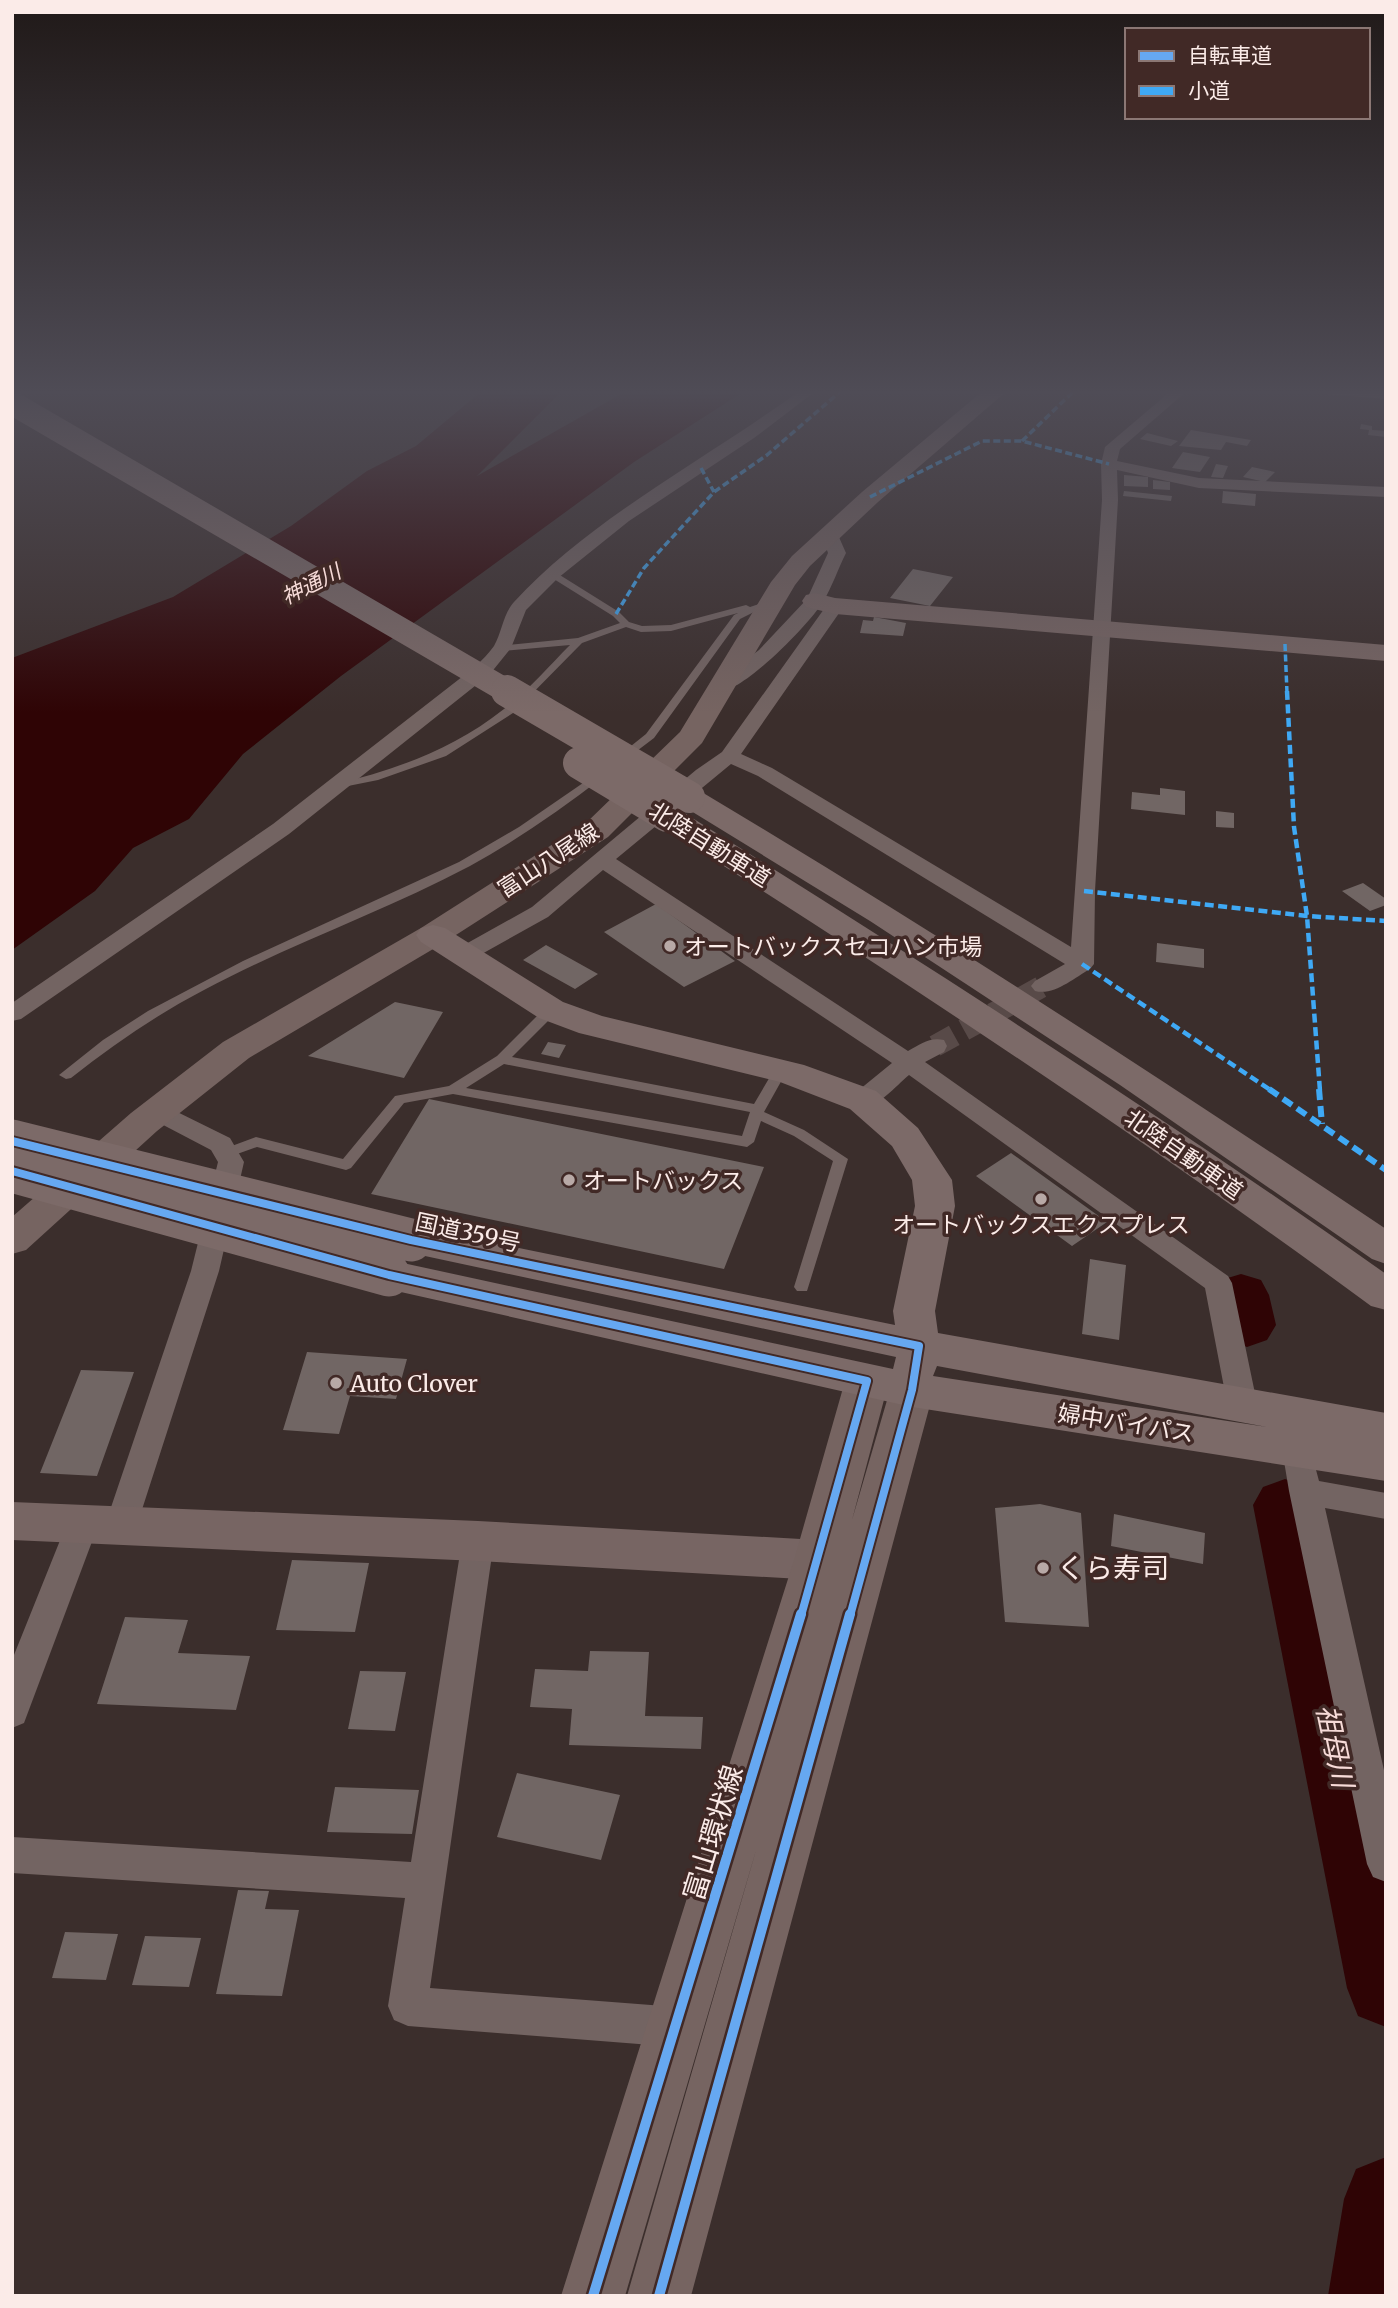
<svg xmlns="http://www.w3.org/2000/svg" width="1398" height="2308" viewBox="0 0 1398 2308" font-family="Merriweather,'Noto Sans JP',serif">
<rect width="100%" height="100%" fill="#3b2e2c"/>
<path fill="#2f0405" d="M483,390H563L477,476L628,390H746L634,462L341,676L243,754L189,819L133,848L95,891L12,950V658L173,597L291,526L367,471L416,446Z"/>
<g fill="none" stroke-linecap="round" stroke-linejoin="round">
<path fill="#2f0405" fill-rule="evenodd" d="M1241,1274L1261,1280L1269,1295L1276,1325L1267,1340L1247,1347L1227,1340C1215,1318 1208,1303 1221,1280Z
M1285,1479L1307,1487L1317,1505L1386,1813V2027L1358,2016L1347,1988L1253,1505L1263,1487Z
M1386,2157V2296H1328L1344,2199L1356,2169Z"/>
</g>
<path fill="#716664" d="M1361,424L1372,426V430L1386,431V437L1368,435L1369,430L1360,429Z
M1191,430L1251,440L1247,446L1226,442L1221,450L1179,446Z
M1147,433L1178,441L1171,446L1140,439Z
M1183,452L1210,457L1200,472L1172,468Z
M1216,464L1228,466L1223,478L1211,477Z
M1252,467L1275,472L1265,482L1243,477Z
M1124,475L1148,477V487L1124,486Z
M1153,480L1170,482V490L1153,489Z
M1124,491L1172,496L1171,501L1123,496Z
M1223,491L1256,494L1255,506L1222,503Z
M913,569L953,577L930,606L890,598Z
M874,617L906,623L903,636L860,633L863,620L873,621Z
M1160,788L1185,791V815L1131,809L1132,792L1160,795Z
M1216,811L1234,813V828L1216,827Z
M1363,883L1386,899V905L1370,911L1342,891Z
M656,904L735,961L684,987L604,932Z
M1157,943L1204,949V968L1156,962Z
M546,945L598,974L575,989L523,960Z
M395,1002L443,1012L404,1078L308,1056Z
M548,1042L566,1045L559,1058L541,1054Z
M429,1099L764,1167L724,1269L371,1194Z
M1011,1153L1107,1222L1072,1246L976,1176Z
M1090,1259L1126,1265L1119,1340L1082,1334Z
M307,1352L407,1359L396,1399L350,1396L339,1434L283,1430Z
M81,1370L134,1372L97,1476L40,1473Z
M1040,1504L1081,1513L1089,1627L1005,1622L995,1508Z
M1114,1514L1205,1533L1203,1564L1111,1546Z
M292,1560L369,1563L355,1632L276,1630Z
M125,1617L188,1620L178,1653L250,1656L236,1710L97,1704Z
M590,1651L649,1652L645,1716L703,1717L701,1749L569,1745L572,1709L530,1707L535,1669L588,1671Z
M360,1671L406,1672L395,1731L348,1729Z
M517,1773L620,1795L601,1860L497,1837Z
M335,1787L419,1790L412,1834L327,1832Z
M238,1890L269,1891L265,1909L299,1910L282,1996L216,1994Z
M65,1932L118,1934L106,1980L52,1978Z
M145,1936L201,1938L189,1987L132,1985Z"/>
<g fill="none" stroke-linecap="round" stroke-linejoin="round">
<path stroke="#584a48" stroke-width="22" stroke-dasharray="22 11" stroke-linecap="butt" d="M935,1046L1043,986"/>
<path fill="#736462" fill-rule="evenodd" d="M549,572H555L619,612L629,622L642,626L671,625L746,605L750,607L759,604L764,607L740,619L654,738L625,760L621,761L616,758L646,734L734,615L738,613L671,631L641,632L626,627L582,643L513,713L446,756L378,780L333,789V785C397,769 452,750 504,709C528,691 549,666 570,645L502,651L499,650V646L578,638L620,623L613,616L549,576Z
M599,772L604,775L603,777C560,810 517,840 470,866C383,912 290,944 204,990C156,1015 113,1045 71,1078L66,1079L59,1075L103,1040L148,1011L243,961L459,862L519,827Z
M551,1006L556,1007L557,1010L556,1013L512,1057L754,1104L771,1075H781L783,1078L764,1112L804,1130L848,1159L807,1291H797L794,1287L833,1161L794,1136L761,1121L754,1142L747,1147L453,1094L404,1103L351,1168L346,1170L257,1147L226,1158L219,1153L221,1150L256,1137L343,1159L395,1096L449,1086L497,1056L546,1007ZM504,1064L750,1112L742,1136L466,1088Z"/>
<path fill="#736462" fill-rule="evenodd" d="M801,390H817L754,438L629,521L558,578L526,610L511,648L490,674L289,834L21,1019L12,1021V1003L273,824L476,666C482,660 489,653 494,646C502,632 503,614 514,602C591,518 708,458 801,390Z
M1172,390H1188L1120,449L1117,461L1199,478L1386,487V497L1199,488L1117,470L1118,500L1095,891L1094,964L1090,969C1074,978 1054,996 1035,991L1031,986L1035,981L1065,964L758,776L731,764L616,859L908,1051C921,1044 929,1037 944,1040L947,1046L944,1052L925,1062L1228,1276L1232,1283L1257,1403L1253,1411L1242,1415L1231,1411L1227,1403L1205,1288L909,1075C893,1088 876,1112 854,1106L850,1100L854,1094L892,1063L603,870L548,917L471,960H455L451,955L455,950L532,907L696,770L722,752L829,602L835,601L844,606L741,754L772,768L1071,947L1102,500L1101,464L1105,447Z
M1317,390L1386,391V399L1324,394Z
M830,530L838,535L846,553C838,569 832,587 823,602C810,623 739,698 714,692L711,688L714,684L759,650L807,599L828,553L822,535Z
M157,1102L230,1138L244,1162L219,1271L137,1525L132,1534L121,1538L110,1534L105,1525L191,1271L218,1162L211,1150L148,1117L144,1111L148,1105Z
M1297,1437L1308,1440L1319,1481L1386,1493V1519L1325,1508L1386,1779V1882L1373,1877L1367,1864L1289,1491L1282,1449L1286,1440Z
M83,1510L94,1514L99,1523L24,1723L12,1728V1660L67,1523L72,1514Z
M478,1528L489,1531L494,1541L430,1988L677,2007L691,2013L697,2027L691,2041L677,2047L408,2026L394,2020L388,2006L405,1898L12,1873V1837L411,1862L462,1541L467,1531Z"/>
<path fill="#776563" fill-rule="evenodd" d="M815,593L835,598L1386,645V661L835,614L806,607L802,601L806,595Z
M12,1502L478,1521L818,1540L835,1546L842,1560L835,1574L818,1580L478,1561L12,1540Z"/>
<path fill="#766461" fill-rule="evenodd" d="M984,390H1008L878,502L810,566L795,585L702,743L608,837L445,942L249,1058L157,1131L26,1250L12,1254V1217L131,1113L223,1042L421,928L586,823L680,732L771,582L792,556L862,492Z
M867,1364L882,1369L889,1381L852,1520L890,1390L897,1378L912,1373L927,1378L934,1390L691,2296H627L757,1847L625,2296H561L794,1560L845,1381L852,1369Z"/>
<path fill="#7c6a68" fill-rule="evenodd" d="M689,788L700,791C933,930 1160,1078 1386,1229V1264L1372,1259L1120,1085L870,921L678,803L674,797L678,791Z
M667,807L678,809C917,959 1155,1110 1386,1274V1310L1371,1306C1139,1135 899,977 656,823L652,816L656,809Z
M433,925L445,928L563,1002L602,1016L804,1065L876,1091L918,1128L952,1180L955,1206L935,1311L938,1333L1386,1413V1481L912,1407L374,1286L368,1275L374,1264L389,1260L893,1369L896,1357L397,1250L391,1240L397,1230L411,1226L895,1325L893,1311L915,1206L912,1180L892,1146L850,1109L780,1082L579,1033L539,1018L421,942L416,935L421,928ZM937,1366L1267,1427L933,1376Z"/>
<path stroke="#7c6a68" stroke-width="24" d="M12,403L510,693"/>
<path stroke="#7c6a68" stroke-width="32" d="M507,691L689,797
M579,763L667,816"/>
<path stroke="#7c6a68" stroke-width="43" d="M12,1141L411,1240
M12,1171L389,1275"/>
<path stroke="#3fa9f5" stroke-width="3.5" stroke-dasharray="7 3.5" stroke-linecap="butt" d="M1022,441L1075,390
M701,468L714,492
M870,497L982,441H1022L1109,464
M616,614L644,568L714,492L767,455L842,390
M1285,644L1287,693"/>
<path stroke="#3fa9f5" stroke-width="4.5" stroke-dasharray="9 4.5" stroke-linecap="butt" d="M1287,691L1294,827L1307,916L1320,1091
M1084,891L1307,916L1386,921
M1082,964L1272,1091"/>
<path stroke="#3fa9f5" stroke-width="6" stroke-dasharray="11 6" stroke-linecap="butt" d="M1269,1089L1386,1170
M1319,1089L1322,1124"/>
<defs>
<path id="cycleway-far1" d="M12,1141L411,1240L919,1346L912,1390L850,1616
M12,1171L389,1275L867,1381L801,1616"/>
<path id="cycleway" d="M593,2296L801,1614
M659,2296L850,1614"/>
</defs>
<use href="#cycleway-far1" stroke="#412926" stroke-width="12"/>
<use href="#cycleway" stroke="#412926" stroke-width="15"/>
<use href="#cycleway-far1" stroke="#66a8f1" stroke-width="8"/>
<use href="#cycleway" stroke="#66a8f1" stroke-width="10"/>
</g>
<linearGradient id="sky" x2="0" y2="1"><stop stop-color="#201918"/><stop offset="0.55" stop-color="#4f4c56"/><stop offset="1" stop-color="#4f4c56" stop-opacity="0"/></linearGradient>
<rect width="1398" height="713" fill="url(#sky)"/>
<g fill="#b8a9a6" stroke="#412926" stroke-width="2.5">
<circle cx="670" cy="946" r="7"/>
<circle cx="569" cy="1180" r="7"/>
<circle cx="1041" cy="1199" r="7"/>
<circle cx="336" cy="1383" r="7"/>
<circle cx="1043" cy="1568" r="7"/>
</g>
<g text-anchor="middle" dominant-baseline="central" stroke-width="7" stroke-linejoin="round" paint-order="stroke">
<g font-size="21" font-style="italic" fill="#f7dbd8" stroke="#412926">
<text transform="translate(311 584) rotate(-27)">神通川</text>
</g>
<g font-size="23" fill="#fbebe8" stroke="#412926">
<text transform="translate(710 844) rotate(32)">北陸自動車道</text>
<text transform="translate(548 860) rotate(-33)">富山八尾線</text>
<text transform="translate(1184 1154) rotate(35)">北陸自動車道</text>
<text transform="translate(468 1232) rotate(12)">国道359号</text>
<text transform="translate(1126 1423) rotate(9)">婦中バイパス</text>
</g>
<g font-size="23" fill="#fbebe8" stroke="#412926" text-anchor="start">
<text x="684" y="946">オートバックスセコハン市場</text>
<text x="583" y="1180">オートバックス</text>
<text x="1041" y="1224" text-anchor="middle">オートバックスエクスプレス</text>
<text x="350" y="1383">Auto Clover</text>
</g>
<g font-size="28" fill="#fbebe8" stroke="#412926" text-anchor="start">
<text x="1057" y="1568">くら寿司</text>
</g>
<g font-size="28" font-style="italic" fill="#f7dbd8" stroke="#412926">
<text transform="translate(1335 1746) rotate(78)">祖母川</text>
</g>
<g font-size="28" fill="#fbebe8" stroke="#412926">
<text transform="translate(713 1833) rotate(-73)">富山環状線</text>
</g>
</g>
<rect width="1398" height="2308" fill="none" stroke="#fbebe8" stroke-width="28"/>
<rect x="1125" y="28" width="245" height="91" fill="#412926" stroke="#8b7774" stroke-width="2"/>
<rect x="1139" y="51" width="35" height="10" fill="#66a8f1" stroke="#8b7774" stroke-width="2"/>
<text x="1188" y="63" font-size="21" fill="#fbebe8">自転車道</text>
<rect x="1139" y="86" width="35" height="10" fill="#3fa9f5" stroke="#8b7774" stroke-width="2"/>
<text x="1188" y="98" font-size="21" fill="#fbebe8">小道</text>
</svg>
